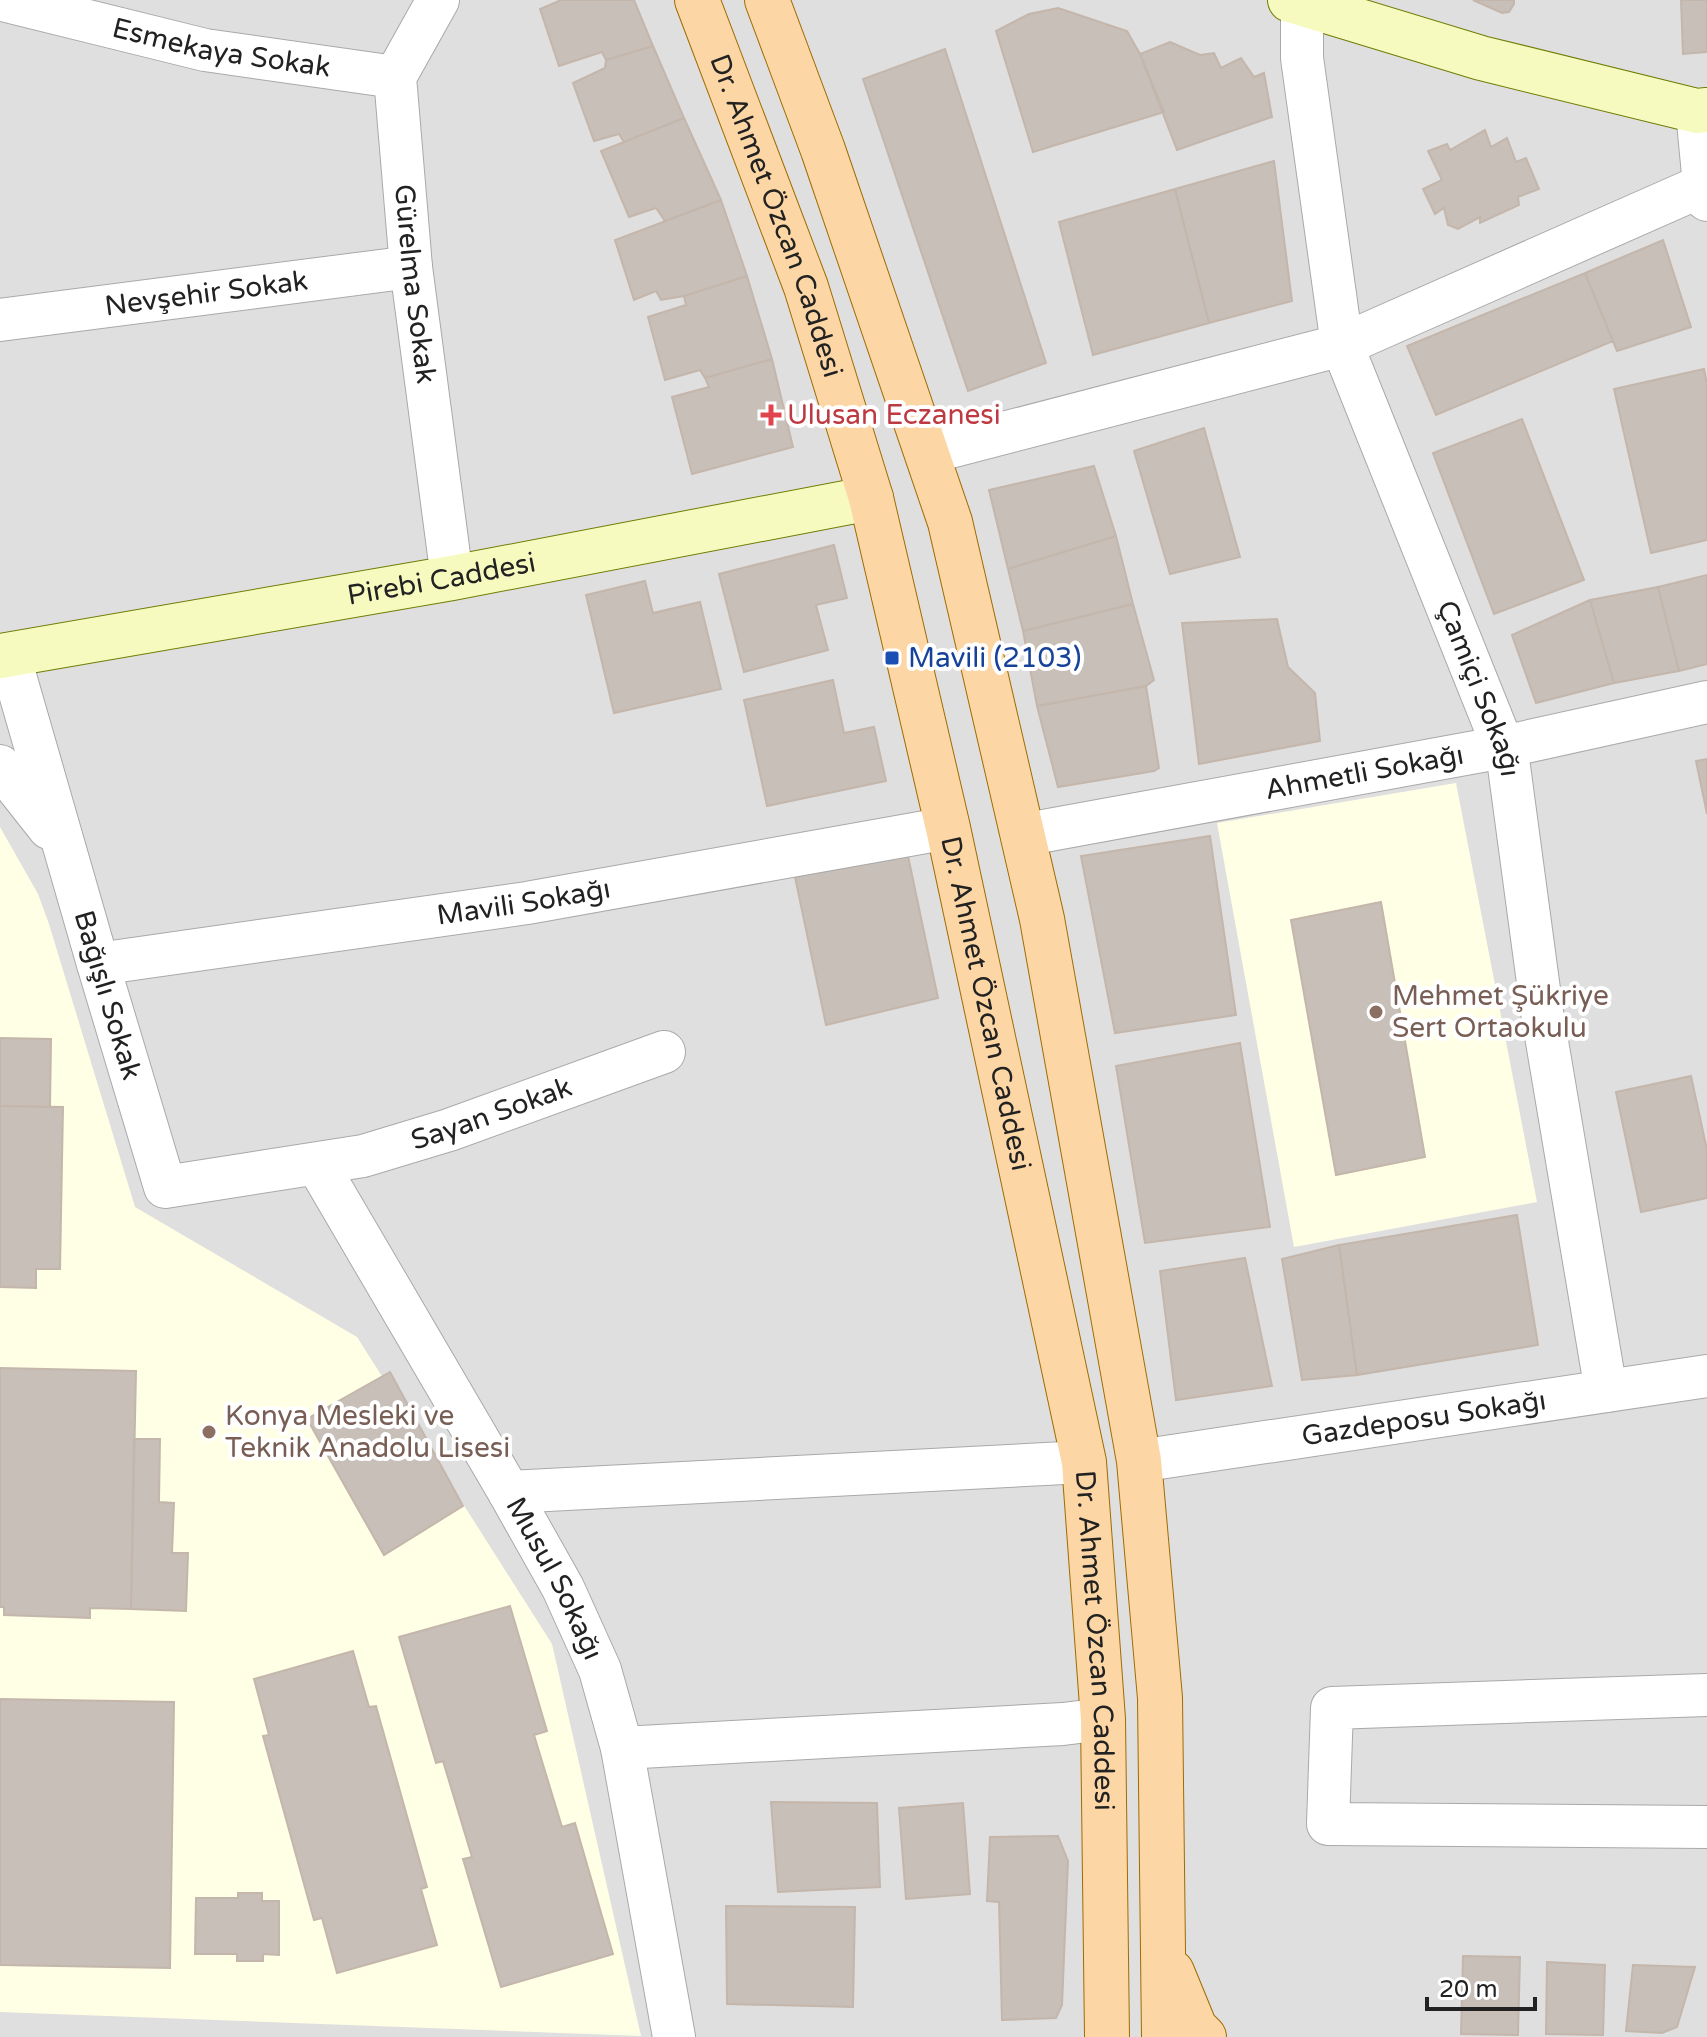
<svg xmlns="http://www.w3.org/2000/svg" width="1707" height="2037" viewBox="0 0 1707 2037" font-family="'Varela Round',sans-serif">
<rect width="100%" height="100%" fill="#f2efe9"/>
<path fill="#e0dfdf" d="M0,0H1707V2037H0Z"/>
<path fill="#ffffe5" d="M1456,783L1537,1202L1294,1247L1217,823Z
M0,827L38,894L49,924L135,1207L357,1337L552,1644L641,2036L0,2012Z"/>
<path fill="#c7bfb8" stroke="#c4b6ab" stroke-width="2" d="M561,0H634L653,46L606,60L602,52L559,66L540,9Z
M1473,0H1514V4L1509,12L1502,13Z
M1681,0H1707V52L1683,54Z
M1058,8L1127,31L1140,54L1164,112L1033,152L996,31L1029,14Z
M1170,42L1200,55L1214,53L1221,68L1241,58L1254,77L1264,73L1272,117L1177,150L1140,54Z
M653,46L684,118L624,142L619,134L594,141L573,83L605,68L606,60Z
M945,49L1046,363L968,391L863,79Z
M684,118L721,200L665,221L656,208L629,217L601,151Z
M1485,130L1491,147L1507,138L1516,162L1526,158L1539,189L1518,197L1519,205L1480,223V217L1458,229L1448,225L1444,208L1435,214L1423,189L1442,180L1428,151L1447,144L1450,150Z
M1274,161L1292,301L1209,323L1175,189Z
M1175,189L1209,323L1093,355L1059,222Z
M721,200L747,276L684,296L661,300L656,291L634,300L615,240Z
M1663,240L1691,327L1617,351L1585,273Z
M1585,273L1613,341L1436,415L1407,346Z
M747,276L772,359L705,378L700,370L665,380L648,317L686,305L684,296Z
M772,359L793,447L692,474L672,397L709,387L705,378Z
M1704,369L1707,384V540L1651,553L1614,389Z
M1522,419L1584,580L1494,614L1433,453Z
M1204,428L1240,557L1170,574L1134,451Z
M1094,466L1116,536L1008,569L989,490Z
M1116,536L1133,604L1023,631L1008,569Z
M834,545L847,598L816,605L828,650L744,672L719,574Z
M1707,575V664L1679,671L1658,587Z
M645,581L653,613L700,602L721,689L614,713L586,595Z
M1658,587L1679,671L1614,683L1590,600Z
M1590,600L1614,683L1536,703L1512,635Z
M1133,604L1154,680L1146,686L1037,706L1023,631Z
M1277,619L1288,667L1315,693L1320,741L1199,764L1182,623Z
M833,680L844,733L874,727L886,781L767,806L744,700Z
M1146,686L1159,768L1154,771L1058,787L1037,706Z
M1707,759V814L1696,761Z
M1210,836L1236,1015L1115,1033L1081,856Z
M908,856L938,998L826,1025L795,877Z
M1381,902L1425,1157L1336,1175L1291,920Z
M0,1038L51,1039L50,1107L0,1106Z
M1240,1043L1270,1227L1145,1243L1116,1066Z
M1691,1076L1707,1150V1198L1641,1212L1616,1092Z
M0,1106L63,1107L60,1269H36V1288L0,1287Z
M1517,1215L1538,1345L1357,1375L1339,1245Z
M1339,1245L1357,1375L1302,1380L1282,1259Z
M1245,1258L1272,1386L1176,1400L1160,1271Z
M0,1368L136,1371L131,1609L90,1608V1618L4,1615V1607H0Z
M390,1372L463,1506L384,1555L307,1419Z
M134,1439H160L159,1502L174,1503L172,1553H188L186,1611L131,1609Z
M510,1606L547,1731L534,1735L562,1827L575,1823L613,1954L501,1987L463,1859L472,1857L443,1761L436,1763L399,1637Z
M353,1651L369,1707L376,1706L427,1887L421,1889L437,1945L337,1973L322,1918L314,1920L263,1736L269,1735L254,1679Z
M0,1699L174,1702L170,1968L0,1965Z
M771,1802L877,1803L880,1887L778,1892Z
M963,1803L970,1894L906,1899L899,1808Z
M1058,1836L1068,1861L1062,2005L1056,2018L1002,2020L999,1902L987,1901L990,1837Z
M238,1893H262V1901H279V1955L263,1954V1961H237V1954H195L196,1898H238Z
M726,1906L855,1907L853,2007L727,2004Z
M1463,1956L1520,1957L1518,2035L1461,2034Z
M1547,1962L1605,1965L1603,2035L1546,2034Z
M1633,1965L1695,1967L1677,2027L1662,2033L1626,2031Z"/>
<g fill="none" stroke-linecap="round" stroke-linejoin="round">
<defs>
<g id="street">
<path id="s1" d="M3,0L205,50L395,77"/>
<path id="s2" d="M438,0L395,77L411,267L452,578"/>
<path id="s3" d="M1302,4V58L1342,345L1508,759L1542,1012L1606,1391"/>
<path d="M1697,111L1704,185L1707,200"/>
<path id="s4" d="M0,320L411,267"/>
<path d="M927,453L1342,345L1704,185"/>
<path id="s5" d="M9,655L98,964L165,1187L363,1156L449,1130L664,1052"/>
<path d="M0,766L49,828"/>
<path id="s6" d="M1022,835L1503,747L1707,702"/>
<path id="s7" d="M98,964L527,903L948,828"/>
<path id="s8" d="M317,1164L509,1492L563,1588L600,1670L622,1748L674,2037"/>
<path id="s9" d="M1139,1461L1707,1376"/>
<path d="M509,1492L1084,1462"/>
<path d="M1707,1695L1332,1708L1328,1824L1707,1827"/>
<path d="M622,1748L1063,1724L1103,1719"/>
</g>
<g id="secondary">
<path d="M1290,0L1481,58L1697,111L1707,110"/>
<path id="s10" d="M0,656L452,578L871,498"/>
</g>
<g id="primary">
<path id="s11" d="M697,0L806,287L871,498L948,828L1084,1462L1103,1719L1107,2037"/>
<path d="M767,0L823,150L950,522L1042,919L1139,1461L1160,1698L1164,2037"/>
<path d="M1172,1972L1195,2028L1204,2037"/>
</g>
</defs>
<use href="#street" stroke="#a9a9a9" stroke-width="44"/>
<use href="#secondary" stroke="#707d05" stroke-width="46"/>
<use href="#primary" stroke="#a06b00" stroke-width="46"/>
<use href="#street" stroke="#fff" stroke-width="42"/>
<use href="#secondary" stroke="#f7fabf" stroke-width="44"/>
<use href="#primary" stroke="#fcd6a4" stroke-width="44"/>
</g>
<path fill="#e0444e" stroke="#fff" stroke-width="3" d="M767 403h8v8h8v8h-8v8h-8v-8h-8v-8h8z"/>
<rect fill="#1a4fb4" stroke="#fff" stroke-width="3" x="884" y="650" width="16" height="16" rx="4"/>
<g fill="#8d6e63" stroke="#fff" stroke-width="3">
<circle cx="1376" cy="1012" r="8"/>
<circle cx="209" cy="1432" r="8"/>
</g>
<g text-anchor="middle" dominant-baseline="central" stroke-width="8" stroke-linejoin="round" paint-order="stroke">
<g font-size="28" fill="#222" stroke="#fff">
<text stroke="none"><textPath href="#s1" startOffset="224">Esmekaya Sokak</textPath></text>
<text stroke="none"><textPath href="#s11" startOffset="230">Dr. Ahmet Özcan Caddesi</textPath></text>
<text stroke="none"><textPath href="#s2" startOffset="296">Gürelma Sokak</textPath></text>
<text stroke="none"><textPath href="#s4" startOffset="208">Nevşehir Sokak</textPath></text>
<text stroke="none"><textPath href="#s10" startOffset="448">Pirebi Caddesi</textPath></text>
<text stroke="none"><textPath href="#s3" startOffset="714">Çamiçi Sokağı</textPath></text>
<text stroke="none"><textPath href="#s6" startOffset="348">Ahmetli Sokağı</textPath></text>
<text stroke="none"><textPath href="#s7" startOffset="430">Mavili Sokağı</textPath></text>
<text stroke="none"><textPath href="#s5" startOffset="354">Bağışlı Sokak</textPath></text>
<text stroke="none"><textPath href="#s11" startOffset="1046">Dr. Ahmet Özcan Caddesi</textPath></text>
<text stroke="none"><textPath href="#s5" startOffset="890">Sayan Sokak</textPath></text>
<text stroke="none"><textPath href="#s9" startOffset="288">Gazdeposu Sokağı</textPath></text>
<text stroke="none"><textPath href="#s8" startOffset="478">Musul Sokağı</textPath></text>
<text stroke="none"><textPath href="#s11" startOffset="1694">Dr. Ahmet Özcan Caddesi</textPath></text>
</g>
<g font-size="28" fill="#be3a42" stroke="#fff" text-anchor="start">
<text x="787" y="415">Ulusan Eczanesi</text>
</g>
<g font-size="28" fill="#164399" stroke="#fff" text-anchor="start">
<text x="908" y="658">Mavili (2103)</text>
</g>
<g font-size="28" fill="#785e54" stroke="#fff" text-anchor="start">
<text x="1392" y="996">Mehmet Şükriye<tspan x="1392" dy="32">Sert Ortaokulu</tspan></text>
<text x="225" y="1416">Konya Mesleki ve<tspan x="225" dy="32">Teknik Anadolu Lisesi</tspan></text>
</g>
</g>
<path d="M1427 1997v12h108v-12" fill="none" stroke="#222222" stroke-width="4"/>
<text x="1439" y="1997" font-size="24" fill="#222222" stroke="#ffffff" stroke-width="6" paint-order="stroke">20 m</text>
</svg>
